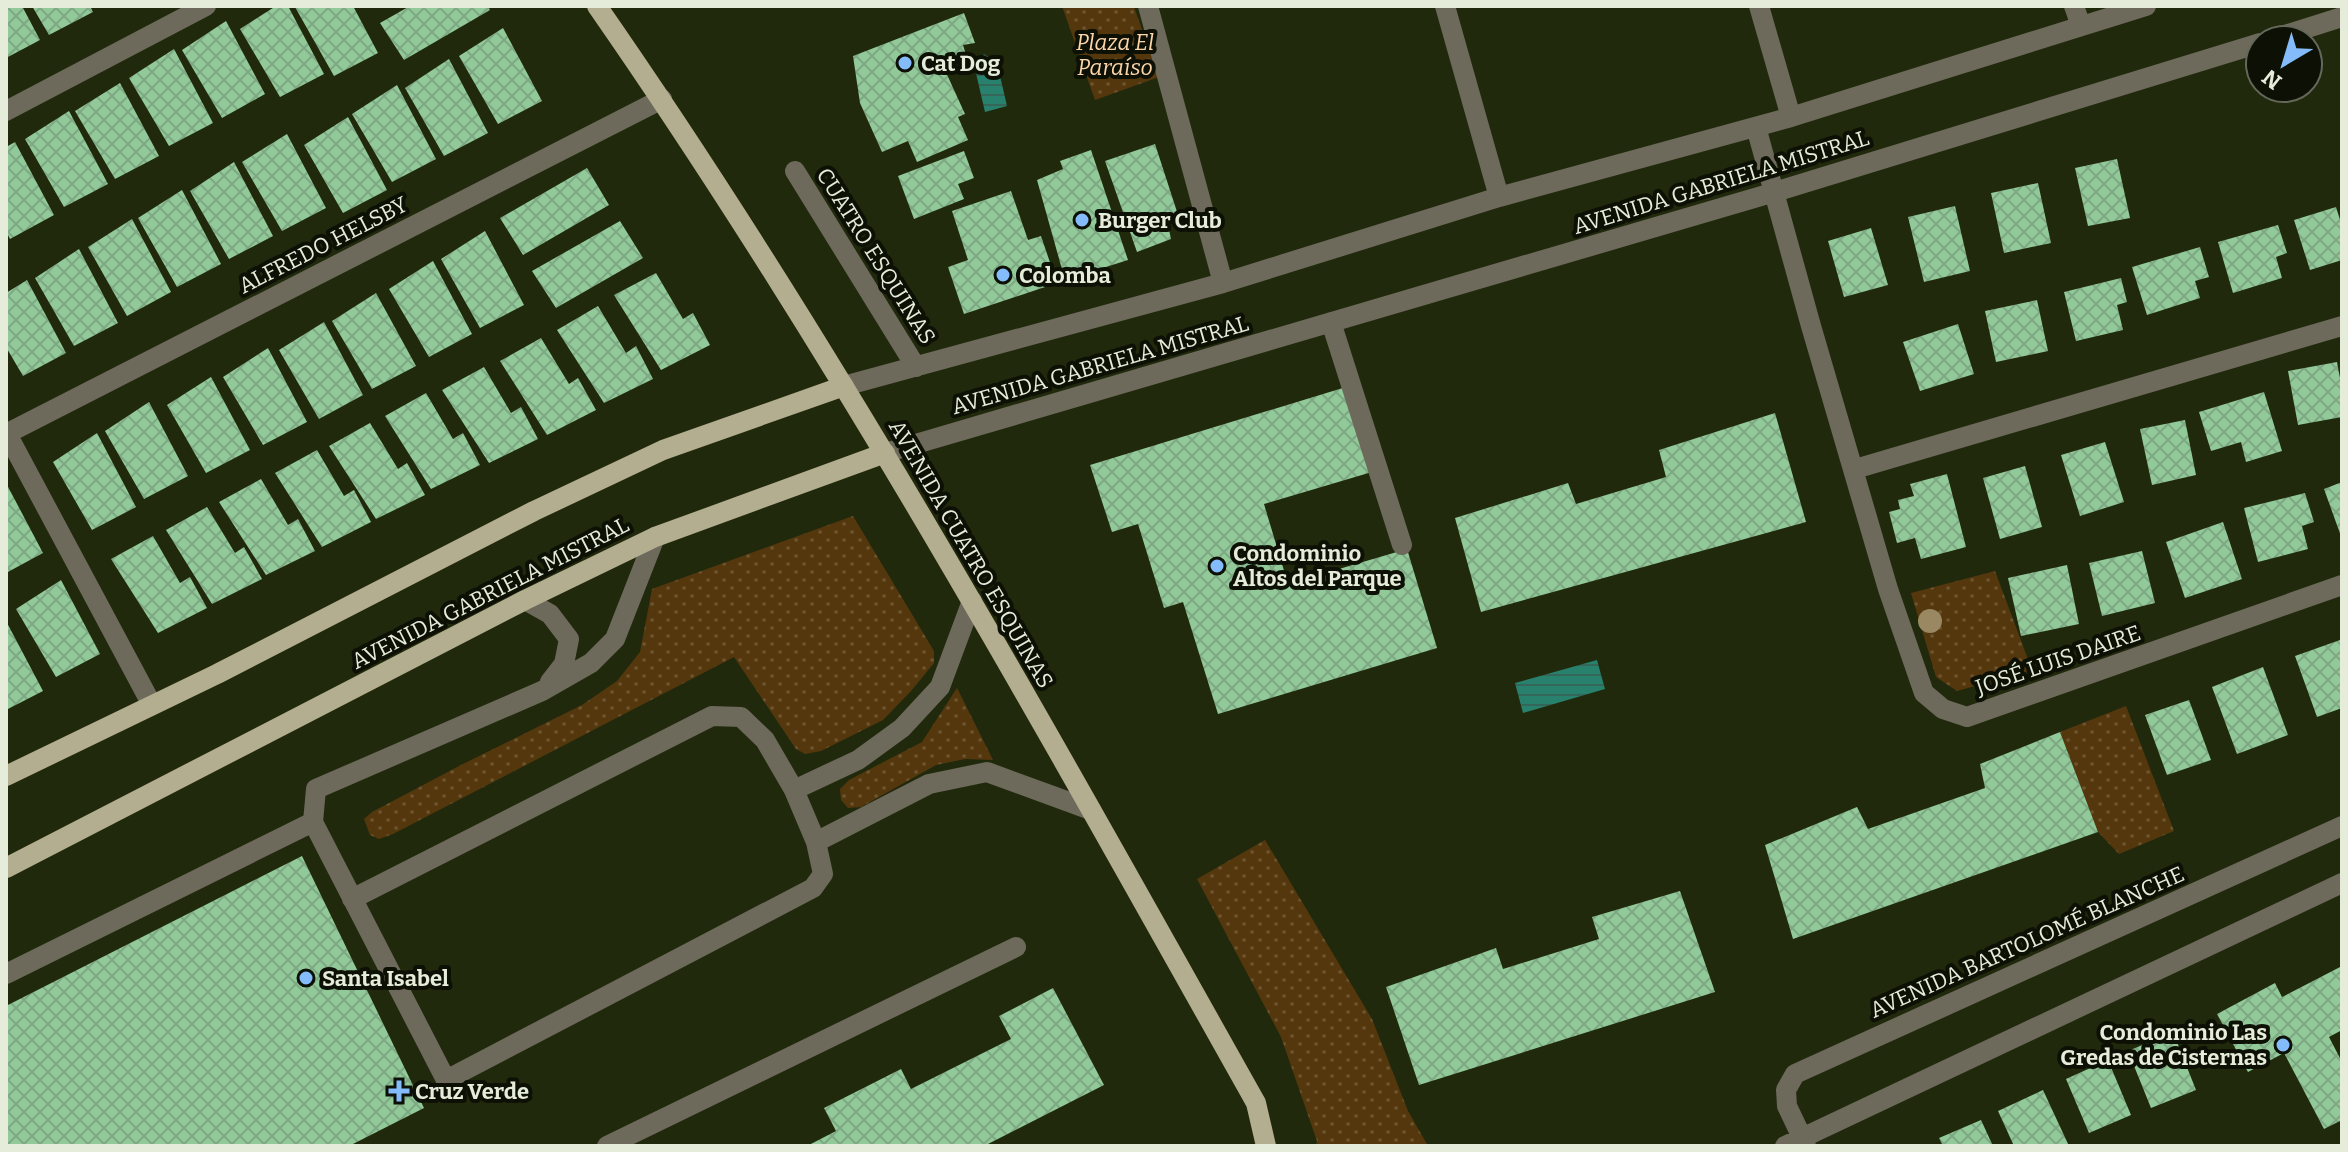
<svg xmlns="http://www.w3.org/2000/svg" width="2348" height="1152" viewBox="0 0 2348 1152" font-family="Bitter,serif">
<defs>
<pattern id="grass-dots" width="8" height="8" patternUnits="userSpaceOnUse" patternTransform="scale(2)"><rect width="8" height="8" fill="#55370d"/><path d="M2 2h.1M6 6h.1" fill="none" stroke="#6d5430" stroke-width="1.8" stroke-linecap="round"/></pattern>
<pattern id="water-rules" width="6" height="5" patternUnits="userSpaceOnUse" patternTransform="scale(2)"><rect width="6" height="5" fill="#27816d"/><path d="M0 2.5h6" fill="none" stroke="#346759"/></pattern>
<pattern id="building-cross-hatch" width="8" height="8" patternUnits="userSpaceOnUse" patternTransform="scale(2)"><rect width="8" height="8" fill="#91c999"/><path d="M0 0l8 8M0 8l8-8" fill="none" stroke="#7ea883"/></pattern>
</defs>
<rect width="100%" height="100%" fill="#21290c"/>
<path fill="url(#grass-dots)" d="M1062,6H1136L1134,7L1159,77L1095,100Z
M853,516L934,651V663L911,691L883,720L821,751L805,754L796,749L734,657L393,834L379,839L370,835L364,819L372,812L461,765L582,705L617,681L640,652L652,589Z
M1995,571L2032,670L1957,691L1936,677L1911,593Z
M957,688L993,760L965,759L936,765L861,807L848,808L841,800L840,789L849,780L922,742Z
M2126,706L2174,831L2119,854L2098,832L2060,732Z
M1265,840L1372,1019L1408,1111L1428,1146H1316L1317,1141L1281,1037L1197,879Z"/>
<path fill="url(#water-rules)" d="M984,54L997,63L1007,106L985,112L975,69Z
M1597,660L1605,689L1523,713L1515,683Z"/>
<path fill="url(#building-cross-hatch)" d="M6,6H22L40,40L6,58Z
M32,6H90L93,12L49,35Z
M276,6H288L324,74L280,97L240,29Z
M297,6H353L378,53L334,76L295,7Z
M410,6H488L490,10L404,60L380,23Z
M964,13L975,43L963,45L967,58L944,68L965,114L958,117L968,140L917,162L908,141L882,152L860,103L853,56Z
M226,21L265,94L222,118L182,50Z
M503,28L542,101L498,124L459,56Z
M174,49L213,123L169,146L129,78Z
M449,59L488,133L444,156L405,88Z
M120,83L159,156L115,179L75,111Z
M397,85L436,159L392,182L352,114Z
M69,111L108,184L64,207L25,139Z
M348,117L387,190L343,213L304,145Z
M287,134L326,208L282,231L242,162Z
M15,142L54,215L10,239L6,231V147Z
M1155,144L1180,221L1168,225L1171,239L1137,252L1105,161Z
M1091,150L1128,260L1065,280L1037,180L1063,169L1060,161Z
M964,151L974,178L958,184L964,199L914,219L898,176Z
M2117,159L2130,218L2088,226L2075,168Z
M234,162L273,236L229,259L190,191Z
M587,168L609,205L523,255L500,218Z
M2038,183L2051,243L2004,253L1991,193Z
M182,190L221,264L177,287L138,218Z
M1011,191L1028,240L1041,236L1057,283L964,314L948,267L968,260L952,211Z
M1955,206L1970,271L1924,282L1908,217Z
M2336,207L2342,226V260L2310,270L2294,220Z
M132,219L171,292L127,316L88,247Z
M620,221L643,258L556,308L532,271Z
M2278,225L2287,253L2276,257L2282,278L2233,293L2218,242Z
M1871,228L1888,285L1844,297L1828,241Z
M485,231L524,305L480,328L441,259Z
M2200,247L2209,277L2195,281L2200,298L2147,315L2132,267Z
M79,249L118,323L74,346L35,278Z
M433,261L472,334L429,357L389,289Z
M656,273L683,319L693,313L710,345L661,370L614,295Z
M2121,278L2127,302L2117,305L2123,330L2076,341L2064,292Z
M27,280L66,353L23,376L6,347V293Z
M376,293L416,366L372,389L332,321Z
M2037,300L2048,351L1996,362L1985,311Z
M598,306L626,353L636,346L653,379L604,403L557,330Z
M324,322L363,395L319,419L279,350Z
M1958,324L1974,374L1920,391L1903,342Z
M541,338L569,384L578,378L596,410L547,435L500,361Z
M268,348L307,422L263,445L223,377Z
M2337,362L2342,389V417L2298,425L2288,371Z
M484,367L511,413L521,407L538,439L489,463L442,390Z
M211,377L250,450L206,473L167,405Z
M1346,387L1372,472L1264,504L1288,584L1407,549L1437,648L1218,714L1183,602L1164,608L1138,524L1112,532L1090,465Z
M2264,392L2282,451L2246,462L2241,442L2211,451L2199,412Z
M426,393L453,439L463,433L480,465L431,489L385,416Z
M149,402L188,476L144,499L105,431Z
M1775,413L1806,522L1481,612L1455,518L1568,483L1576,504L1666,477L1659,450Z
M2185,420L2196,475L2152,485L2140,429Z
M370,423L398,469L407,463L425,495L376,519L329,446Z
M97,433L136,507L92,530L53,462Z
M2105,442L2124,502L2080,516L2061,455Z
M317,450L344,496L354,490L371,522L322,547L275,473Z
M2025,466L2042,527L2000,539L1983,478Z
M1947,474L1966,547L1921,559L1915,538L1897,543L1889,512L1900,509L1898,500L1914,496L1910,484Z
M261,479L288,525L298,519L315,551L266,575L219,502Z
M2342,482V539L2324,489Z
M6,483L43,553L6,573Z
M2305,493L2314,522L2302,526L2308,549L2258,562L2244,508Z
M207,507L235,553L244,547L262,579L212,604L166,530Z
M2223,522L2242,579L2185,598L2166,542Z
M153,536L180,583L190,577L207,608L158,633L111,559Z
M2142,551L2155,603L2102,616L2089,563Z
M2067,565L2079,624L2021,636L2008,578Z
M61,580L100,654L56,677L16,609Z
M6,621L43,691L6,710Z
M2340,640L2342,646V708L2317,717L2295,656Z
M2263,667L2288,735L2237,754L2212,687Z
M2189,700L2211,760L2167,775L2145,715Z
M2060,732L2098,832L1793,939L1765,845L1857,807L1868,829L1985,788L1980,764Z
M302,856L424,1108L349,1146H6V1006Z
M1680,891L1715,992L1419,1085L1386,987L1496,948L1503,969L1599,939L1592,917Z
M2342,966V1030L2329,1037L2342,1062V1120L2324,1129L2284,1053L2248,1072L2217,1014L2275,983L2282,997Z
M1053,988L1104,1085L984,1146H807L836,1131L824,1108L901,1069L911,1089L1011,1039L999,1016Z
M2173,1032L2196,1090L2151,1108L2128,1051Z
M2108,1060L2131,1115L2089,1133L2066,1079Z
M2043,1090L2069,1146H2014L1998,1111Z
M1981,1120L1993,1146H1943L1939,1138Z"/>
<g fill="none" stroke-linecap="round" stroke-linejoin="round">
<path stroke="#6d695b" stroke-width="20" d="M1148,6L1223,283
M1445,6L1499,197
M1759,6L1791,117
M2074,6L2081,26
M2269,40L2342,17
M6,111L206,6
M1756,127L1811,326L1888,589L1924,693L1943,709L1967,717L2342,585
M795,171L916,367
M1331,322L1402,545
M844,386L1223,283L1499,197L1791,117L2146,6
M6,432L152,705
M6,434L662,99
M885,453L1775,192L2260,43
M1855,469L2342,326
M655,537L615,639L591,663L542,691L316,789L313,822L446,1080L813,888L823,874L816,842L929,784L987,772L1091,810
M525,600L550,614L569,639L564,664L550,682
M794,790L816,842
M352,899L712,716L741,717L765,740L794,790L858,760L902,728L940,687L972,601
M6,974L313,822
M607,1146L1016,947
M1785,1146L2342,883
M1806,1146L1787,1106L1786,1090L1795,1074L2342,826"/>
<path stroke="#b4ae90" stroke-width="20" d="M597,6C841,357 1047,731 1256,1103L1266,1146
M6,776L217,674L534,511L663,450L844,386
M6,868L525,600L655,537L885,453"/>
</g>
<circle fill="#998862" cx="1930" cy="621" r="12"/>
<g fill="#84bcfb" stroke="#0d1005" stroke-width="3">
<circle cx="905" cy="63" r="8"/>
<circle cx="1082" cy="220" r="8"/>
<circle cx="1003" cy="275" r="8"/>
<circle cx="1217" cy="566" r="8"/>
<circle cx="306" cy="978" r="8"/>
<circle cx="2283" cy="1045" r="8"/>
<path d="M395 1079h8v8h8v8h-8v8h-8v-8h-8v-8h8z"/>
</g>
<g text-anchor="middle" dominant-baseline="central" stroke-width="8" stroke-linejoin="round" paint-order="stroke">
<g font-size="22" font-style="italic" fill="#fcd5a9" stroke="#0d1005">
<text x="1115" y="42">Plaza El<tspan x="1115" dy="25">Paraíso</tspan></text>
</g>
<g font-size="22" font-weight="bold" fill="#e6ecda" stroke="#0d1005" text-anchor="start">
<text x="921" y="63">Cat Dog</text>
<text x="1098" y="220">Burger Club</text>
<text x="1019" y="275">Colomba</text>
<text x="1233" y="553">Condominio<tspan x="1233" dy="25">Altos del Parque</tspan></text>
<text x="322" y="978">Santa Isabel</text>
<text x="2267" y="1032" text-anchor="end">Condominio Las<tspan x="2267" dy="25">Gredas de Cisternas</tspan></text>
<text x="415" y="1091">Cruz Verde</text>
</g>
<g font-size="22" fill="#e6ecda" stroke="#0d1005">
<text transform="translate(1721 182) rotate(-17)">AVENIDA GABRIELA MISTRAL</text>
<text transform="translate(323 245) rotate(-27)">ALFREDO HELSBY</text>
<text transform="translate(876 256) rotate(58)">CUATRO ESQUINAS</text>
<text transform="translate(1100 365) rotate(-16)">AVENIDA GABRIELA MISTRAL</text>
<text transform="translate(971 554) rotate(60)">AVENIDA CUATRO ESQUINAS</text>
<text transform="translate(490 593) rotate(-27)">AVENIDA GABRIELA MISTRAL</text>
<text transform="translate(2058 660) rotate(-19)">JOSÉ LUIS DAIRE</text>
<text transform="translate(2027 942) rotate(-24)">AVENIDA BARTOLOMÉ BLANCHE</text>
</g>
</g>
<rect width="2348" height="1152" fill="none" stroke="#e6ecda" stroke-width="16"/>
<g transform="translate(2284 64) rotate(218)"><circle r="38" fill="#0d1005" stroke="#64685a" stroke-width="2"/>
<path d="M0-6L14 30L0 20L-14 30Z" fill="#84bcfb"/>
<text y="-12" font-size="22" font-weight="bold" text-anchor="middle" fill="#e6ecda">N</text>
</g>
</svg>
